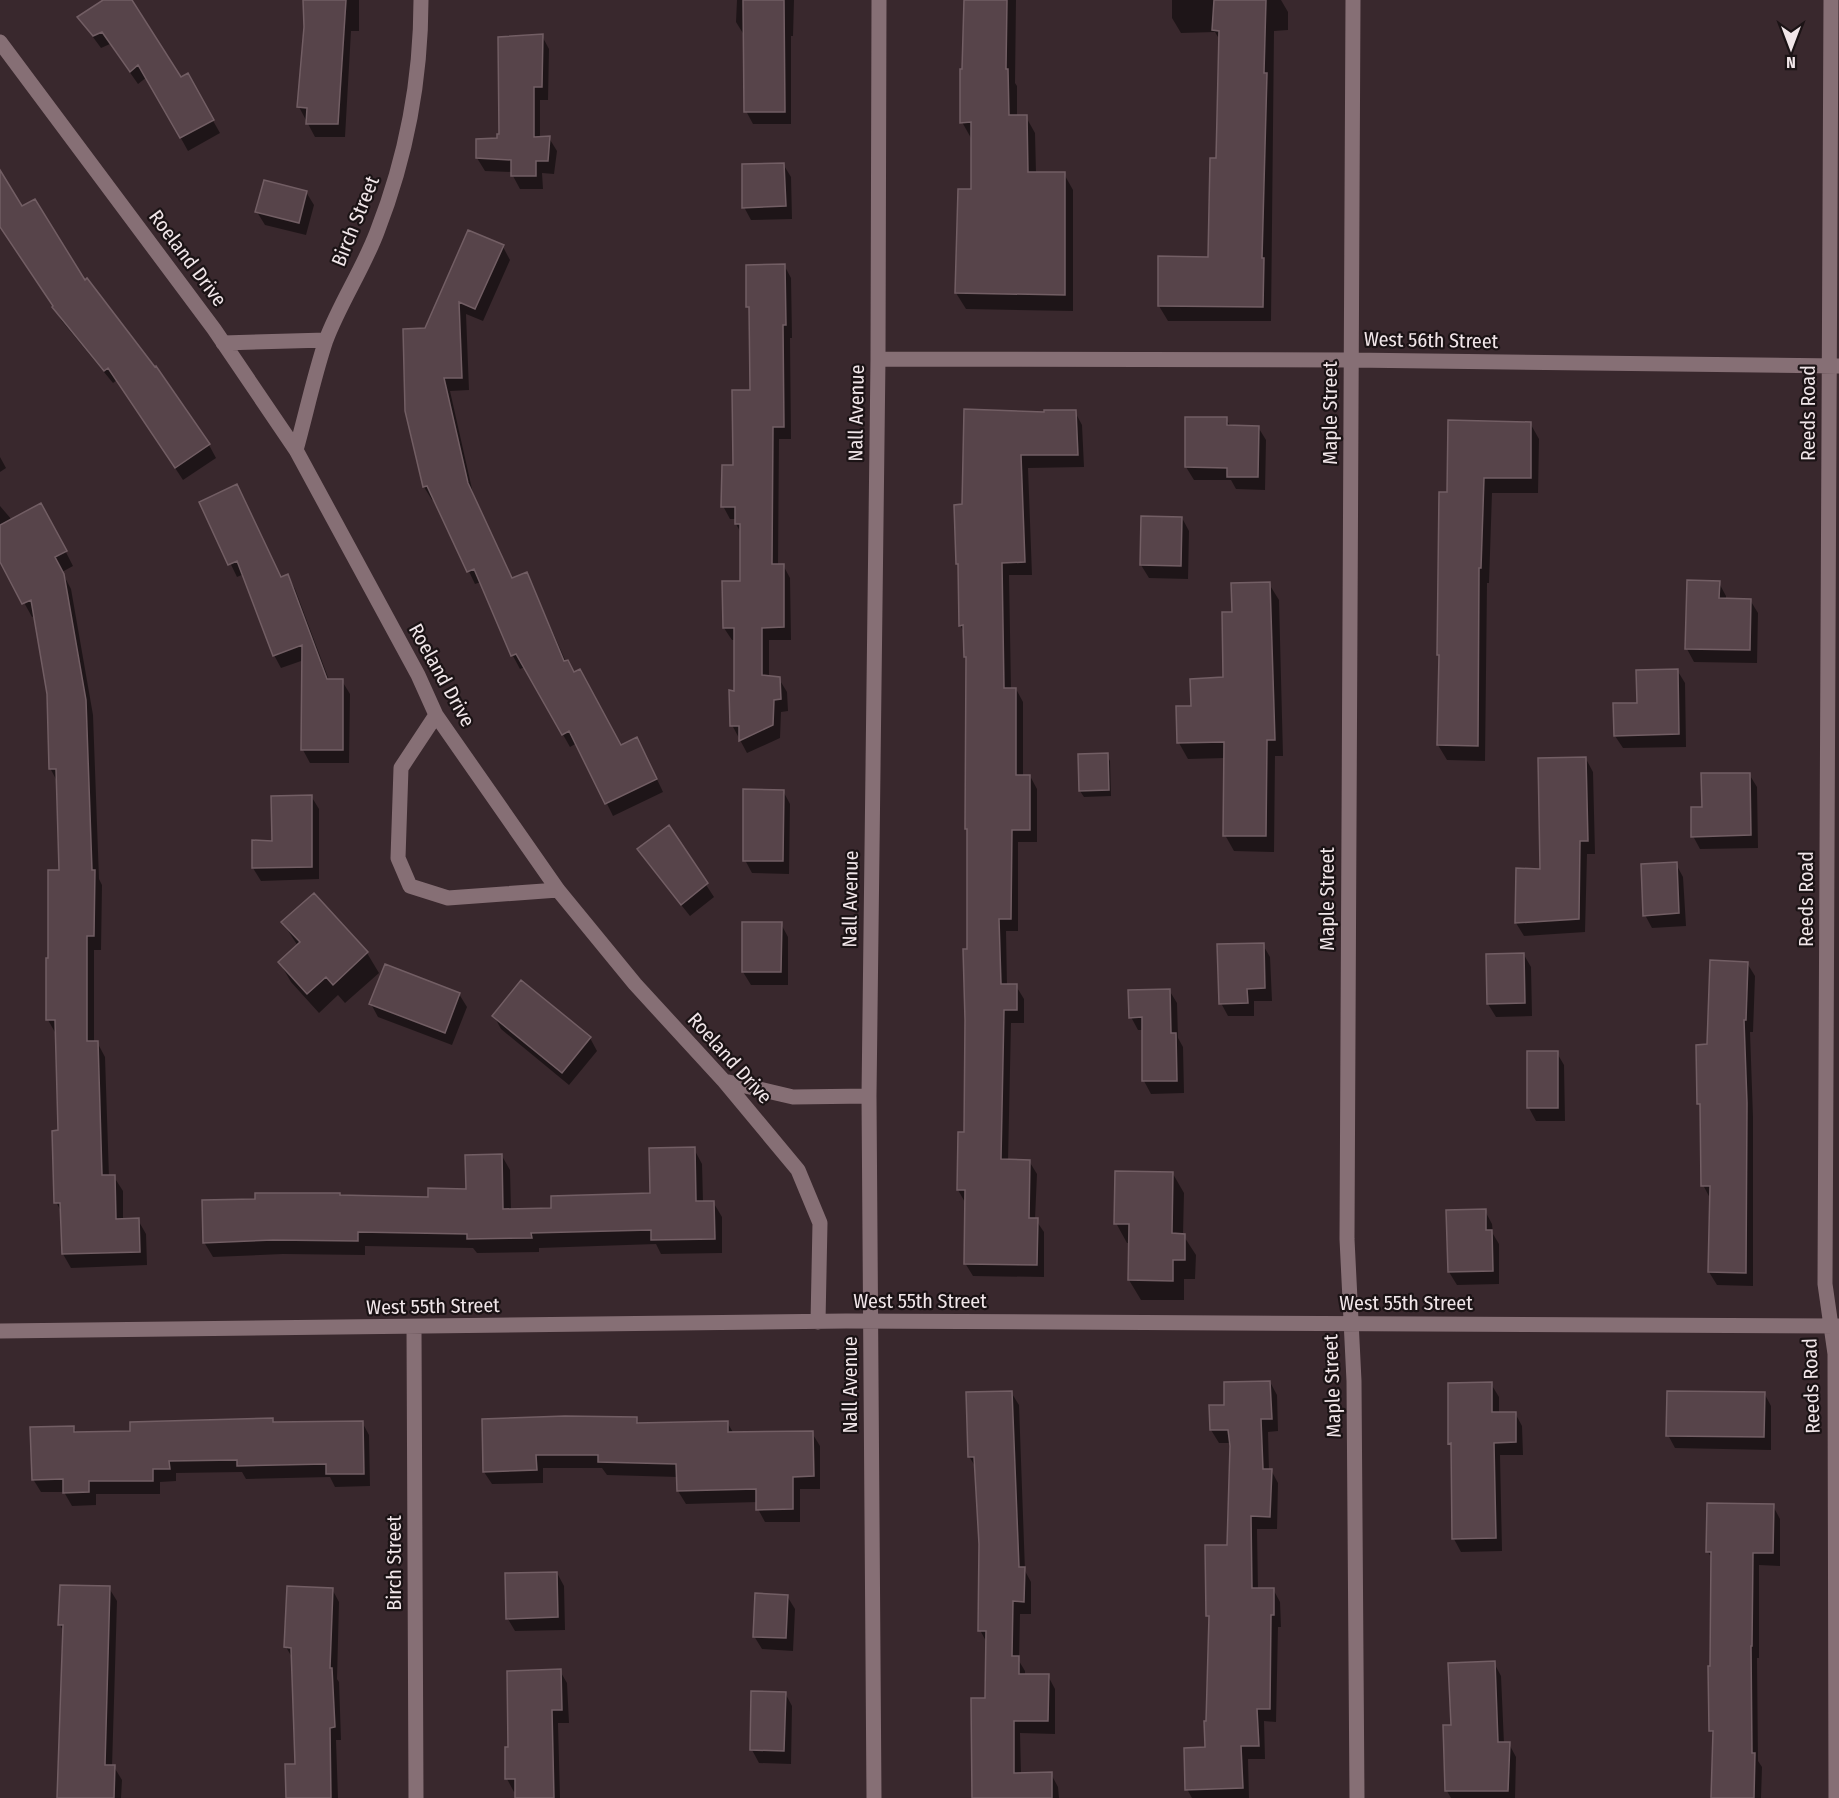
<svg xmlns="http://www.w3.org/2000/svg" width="1839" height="1798" viewBox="0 0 1839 1798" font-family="'Fira Sans Condensed',sans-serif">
<rect width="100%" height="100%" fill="#39282d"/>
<path fill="#0007" d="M106,0H130L180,79L187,75L220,133L188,151L147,77L138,84L110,44L101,48L79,18Z
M304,0H359V31H351L345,137H315L299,107L305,27Z
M737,0H794L793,36H791V124H753L746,111L744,35L736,22Z
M965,0H1016L1015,83L1017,86V117H1026L1035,133L1036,173L1064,174L1073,190V311L966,309L956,293L973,191V138H971L962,122Z
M1172,0H1281L1288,12V30L1274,31L1271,321H1168L1159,306L1209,259L1217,160L1221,42L1215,32L1181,33L1172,18Z
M542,36L549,49L548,100H540V138H549L557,151L554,174L542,173L543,189H520L513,176V172L485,171L477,158L499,140Z
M783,164L791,177L792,219L751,220L744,207Z
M0,173L21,208L84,282L209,445L216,458L183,480L117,380L113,383L61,320L54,307L0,226Z
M306,192L314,205L306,235L265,225L257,212Z
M503,247L510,260L483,321L466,314L469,390L450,391L474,498L512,580L526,574L533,587L566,662L621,747L644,752L663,792L613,816L577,743L570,747L525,667L520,669L513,656L481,582L475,584L434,499L432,500L424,487L426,329Z
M784,265L791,278L792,338H790L791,439H779L778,565H783L790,578L791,640H769V678L779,679L787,692L788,711L781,712L780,738L747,753L732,725L735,692V640H732L724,628L741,582V533L736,524V519H730L723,506L734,467L751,391L750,310L748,306Z
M1075,412L1082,425L1084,467L1028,468L1032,575H1009L1011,689H1016L1023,702V776H1030L1037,789V842H1018V931H1006L1007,986H1016L1024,999V1023H1011L1008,1161H1029L1037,1174L1035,1219L1044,1232V1277L973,1276L965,1263L966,1204L958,1190L965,1134L969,950V832L967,829L968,660L965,634L960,625L959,567L958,564L964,506L1045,414Z
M1226,419L1231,427H1258L1266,440L1265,490L1236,489L1231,480H1194L1186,467Z
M1530,423L1539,439L1538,493H1492L1489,583H1487L1485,761L1447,760L1438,745L1441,659L1438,655L1448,494Z
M0,457L6,468L0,472Z
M237,486L281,578L288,576L295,589L329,680L342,681L350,694L349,763H310L303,750L304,660L281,668L274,655L244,574L237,577L201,503Z
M0,506L12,520L49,519L73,566L62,572L71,589L93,715L99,879L102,885L101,950H94V1043L97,1042L105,1057L109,1177H114L123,1191V1220H138L146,1234L147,1265L71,1268L63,1254L62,1213L56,1202L59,1132L56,1034L48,1020V960H49L61,871L57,781L50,768L49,694L36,615L32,617L0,559Z
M1182,518L1189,531L1188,579L1149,578L1141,565Z
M1719,583L1726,596V600H1750L1758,613L1757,663L1694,662L1687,649Z
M1269,584L1279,600L1283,756H1275L1274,852L1234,851L1225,835V758L1188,759L1179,743L1192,707L1225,679L1233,613Z
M1677,670L1685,683L1686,747L1623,748L1615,736L1639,705Z
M1107,755L1110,761L1111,796L1084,797L1080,791Z
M1586,759L1593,772L1595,854H1587L1585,932L1524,936L1516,923L1542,870Z
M1749,774L1757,787L1758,848L1700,849L1693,836L1703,809Z
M783,791L790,804L789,874L752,873L745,860Z
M311,796L319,809V879L261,881L253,868Z
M668,827L714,897L690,916L647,862L639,849Z
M1676,864L1683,877L1686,926L1652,928L1645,915Z
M314,895L367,953L379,973L345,1003L338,995L319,1013L291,982L280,963L298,946L283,923Z
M781,924L788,937V985H751L743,972Z
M1263,945L1270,957L1272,1001H1254V1016H1228L1221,1003Z
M1524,955L1531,967L1532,1016L1496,1017L1488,1004Z
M1747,963L1755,976L1753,1032H1750L1753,1117V1286L1717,1285L1709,1272L1710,1198L1703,1185L1702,1109L1699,1103L1709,1046Z
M1169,990L1177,1003L1178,1038L1183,1047L1184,1093L1151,1094L1144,1081L1143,1030H1138L1131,1017Z
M459,994L467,1007L452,1045L378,1017L371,1004Z
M494,1016L590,1038L597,1051L569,1085L501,1029Z
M1529,1053H1557L1564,1065L1565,1121H1536L1529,1108Z
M694,1149L702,1164L703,1202H713L722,1217V1253L661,1254L656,1244L539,1248V1252L477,1253L473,1248L365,1246V1255L283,1254L213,1257L204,1242L340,1196L429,1198L467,1191L502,1156L510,1170L511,1210L552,1209L652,1194Z
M1173,1174L1184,1193L1183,1235L1196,1255L1195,1279H1184V1300H1141L1129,1280L1130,1243H1127L1116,1223Z
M1485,1211L1492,1224L1493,1234L1499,1244V1284L1457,1285L1449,1272Z
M1270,1382L1277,1395L1278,1431L1268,1432L1269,1470H1271L1278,1483L1277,1529H1257L1258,1590L1273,1589L1280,1602L1281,1627H1278L1276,1722L1264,1721L1265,1759H1248L1249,1798H1192L1187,1789L1207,1748L1210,1619L1208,1615L1229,1546L1231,1443H1219L1211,1430L1226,1407Z
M1491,1384L1499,1397V1414L1515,1413L1522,1426L1523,1455H1500L1502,1551L1461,1552L1454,1539L1453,1448L1450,1443Z
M1011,1392L1019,1405L1025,1571L1031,1582V1614H1020L1019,1661L1025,1671V1675L1048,1676L1055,1689V1734L1020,1733L1021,1774H1051L1058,1787L1059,1798H974L986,1700L987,1643L980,1630V1544L976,1468L969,1456Z
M1764,1393L1771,1406V1450L1675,1448L1668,1435Z
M636,1418L640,1425L727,1422L734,1434L812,1433L820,1446V1489H800V1522H765L758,1509V1502L686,1504L678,1491V1477L607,1475L602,1468H543V1483L492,1484L484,1472Z
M272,1420L275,1424L362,1422L369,1435L370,1486L335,1487L330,1477L246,1479L242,1472L176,1473V1481L160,1482V1494H96V1505L72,1506L64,1492H41L33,1479L73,1427L77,1433L132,1432Z
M1773,1506L1780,1519V1566L1759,1565V1658H1757L1758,1761L1762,1767L1761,1798H1713L1714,1736L1711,1731L1713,1560L1708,1552Z
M557,1573L564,1586L565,1630L515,1631L508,1619Z
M109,1588L117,1601L112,1767H114L122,1780L121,1798H59L64,1632L60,1625Z
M332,1589L339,1602L337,1679L339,1682L341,1740H336L338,1798H287L297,1766L293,1659L286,1647Z
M787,1596L795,1609L793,1651L762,1649L754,1636Z
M1494,1663L1501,1676L1504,1744H1509L1516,1757L1515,1798H1451L1447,1791Z
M560,1671L567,1683L569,1723H558L560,1798H516V1791L514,1792L507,1779L510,1748Z
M785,1693L792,1706L791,1764L759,1763L752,1750Z"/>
<path fill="#57444a" stroke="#725e64" stroke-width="1.5" d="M103,0H132L181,77L188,73L214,120L180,138L138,65L130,72L102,32L93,36L77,17Z
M303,0H346L338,124H306L307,108L297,107L304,27Z
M743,0H784L785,112H744Z
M964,0H1007L1006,69H1008L1009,115H1027L1028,172H1065V295L955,293L958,189H971V122L960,123V69H962Z
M1214,0H1266L1264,73H1267L1262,258H1264L1263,307L1158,306V256L1208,257L1210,158H1216L1219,31L1212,30Z
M543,34L542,87H534V137L550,136L548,161H536V176H511V160L476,158V139L497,138V134H499L498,37Z
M784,163L786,206L742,208V164Z
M0,170L22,206L35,199L85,280L87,278L155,367L156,366L210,444L175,468L108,368L104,371L52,307L53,306L0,227Z
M264,180L307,191L299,223L255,212Z
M468,230L504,245L475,309L459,302L462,378H444L468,483L512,578L527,572L564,661L568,660L574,672L580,669L621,745L637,737L657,779L605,804L569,731L562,735L516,654L511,656L474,569L467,572L427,486L423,487L405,411L403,329L425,328Z
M785,264L786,325H783L784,427H773L772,564H784V627L762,628V675L780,677L781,699L774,700L773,725L739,741V726H730L729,690L734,691V628H723L722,581H740V524H735V507H721L722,465H733L732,390H750L749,307H746V265Z
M964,409L1044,412V410H1076L1078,455H1021L1025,562L1002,563L1004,688H1016V775H1030V830H1012L1011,919H999L1001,984H1017V1010H1004L1001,1159L1030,1160L1029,1218H1038L1037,1265L964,1264L965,1190H957L958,1132H964L965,1020L963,949H967V829H965L966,657H964L963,625L959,626L958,564H956L954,505L962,504Z
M1185,417H1227V425L1259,426L1258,477H1227V468L1185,467Z
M1448,420L1531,422V478H1484L1481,568H1479L1478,746L1437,745L1439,655H1437L1439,492H1447Z
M237,484L281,577L288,574L327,679H343V750H301L302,645L273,656L237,561L228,565L199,502Z
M41,503L67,551L55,557L64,574L86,700L92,870H95L94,936H87V1041H98L102,1175H115L116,1219L139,1218L140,1252L62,1254L60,1203H54L52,1131L58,1130L55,1020H46V958H48V870H59L56,769H49L47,694L31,600L22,604L0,562V525Z
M1141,516L1182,517L1181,566L1140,565Z
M1687,580L1720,581L1719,598L1751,599L1750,650L1685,649Z
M1270,582L1275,740H1267L1266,836H1223L1224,742L1177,743L1176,706H1191L1190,679L1223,677L1222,612H1232L1231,583Z
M1678,669L1679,734L1614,736L1613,703H1637L1636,670Z
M1108,753L1109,790L1079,791L1078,754Z
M1586,757L1588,841H1580L1579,919L1515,923L1516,868L1540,869L1538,758Z
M1701,773H1750L1751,835L1691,837V807H1702Z
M743,789L784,790L783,861H743Z
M312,795V867L252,868V840L272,841L271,796Z
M669,825L708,883L681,905L637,849Z
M1677,862L1679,913L1643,916L1641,864Z
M314,893L368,952L333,985L326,977L307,994L278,962L300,942L281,922Z
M742,922H782L781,972H742Z
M1264,943L1265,988L1247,989L1248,1003L1219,1004L1217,944Z
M1524,953L1525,1003L1487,1004L1486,954Z
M1710,960L1748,962L1746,1020H1744L1747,1103L1746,1273L1708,1272L1710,1186H1701L1700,1104H1697L1696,1045L1707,1044Z
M385,964L460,993L445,1033L369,1004Z
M521,980L591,1037L562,1073L492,1016Z
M1170,989L1171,1033H1176L1177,1081H1142V1017L1129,1018L1128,990Z
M1527,1051H1558V1108H1527Z
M695,1147L696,1201H714L715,1239L651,1240V1230L531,1233L532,1238L467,1239V1234L358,1232V1241L273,1240L203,1243L202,1200L255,1199V1193H340V1195L428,1197V1188L466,1189L465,1155L502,1154L503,1209L551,1208V1196L650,1193L649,1148Z
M1115,1171L1173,1172L1172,1233L1185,1234V1260H1173V1281L1128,1280L1129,1224H1114Z
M1486,1209V1230H1492L1493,1271L1448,1272L1446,1210Z
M1270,1381L1272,1419H1261L1263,1469H1272L1270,1517L1251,1516L1252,1588H1274V1615H1271L1270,1709H1257L1259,1746H1241L1243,1788L1185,1790L1184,1748L1205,1747L1204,1721H1206L1209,1616H1206L1205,1545H1227L1230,1446L1228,1430H1210L1209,1405H1224V1382Z
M1492,1382V1412H1516V1442L1494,1443L1496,1538L1452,1539L1451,1443L1448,1444V1383Z
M1012,1391L1019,1567H1025L1024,1602L1013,1601L1012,1656H1019V1674H1049L1048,1721H1014V1773L1052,1772V1798H972L971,1698H985L986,1631H978L979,1544L974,1457H968L966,1392Z
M1667,1391L1765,1392L1764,1437L1666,1436Z
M565,1416L637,1417V1423L728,1421V1432L813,1431L814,1476L793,1477V1509L756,1510V1489L677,1491L676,1464L598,1462V1455H536L537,1470L483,1472L482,1419Z
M273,1418V1422L363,1421L364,1474H326V1464L237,1466V1460L169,1461L170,1469H153V1481H89V1492L63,1493V1479L32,1480L30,1427L74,1426V1432L130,1431V1422Z
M1707,1503L1774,1504L1773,1553H1753L1752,1646H1751L1752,1753H1755L1754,1798H1711L1713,1731H1709L1708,1666H1710L1711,1552H1706Z
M557,1572L558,1617L506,1619L505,1573Z
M60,1585L110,1586L105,1765H115L114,1798H57L63,1625H58Z
M287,1586L333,1588L330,1668H332L335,1727L330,1728L331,1798H286L285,1764H295L291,1648L284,1647Z
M755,1593L788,1595L786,1638L753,1637Z
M1495,1661L1498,1742H1510L1508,1791H1445L1443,1725H1451L1448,1663Z
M561,1669L562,1710H552L554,1798H515V1779H505V1747H508L507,1671Z
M751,1691L786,1692L784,1751L750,1750Z"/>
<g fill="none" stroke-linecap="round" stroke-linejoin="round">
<path stroke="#866f75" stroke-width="15" d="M1353,0L1347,1239L1354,1381L1357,1798
M1831,0L1825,1284L1835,1354L1836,1798
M0,42L214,329L296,450L418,675L436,715L558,890L635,984L724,1081L798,1170L820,1223L818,1322
M223,343L326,340
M878,359L1351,360L1838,366
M296,450C306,414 314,376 326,340C340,303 363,269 377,232C406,158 421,80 421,0
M436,715L401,768L398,858L410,886L448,898L558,890
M724,1081L793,1097L869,1096
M414,1327L416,1798
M0,1331L846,1321L1839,1326
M874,1798L869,1096L878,359L879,0"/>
</g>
<g text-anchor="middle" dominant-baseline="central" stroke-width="4.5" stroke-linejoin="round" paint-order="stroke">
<g font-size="20" fill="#f1e6e9" stroke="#1b1315">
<text transform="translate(355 221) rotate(-68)">Birch Street</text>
<text transform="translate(188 258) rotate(53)">Roeland Drive</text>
<text transform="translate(1431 340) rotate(1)">West 56th Street</text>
<text transform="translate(856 413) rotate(-89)">Nall Avenue</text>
<text transform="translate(1330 413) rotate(-90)">Maple Street</text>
<text transform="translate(1808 413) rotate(-90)">Reeds Road</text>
<text transform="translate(442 675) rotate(61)">Roeland Drive</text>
<text transform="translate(850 899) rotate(-89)">Nall Avenue</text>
<text transform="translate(1327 899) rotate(-90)">Maple Street</text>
<text transform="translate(1806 899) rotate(-90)">Reeds Road</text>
<text transform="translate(730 1058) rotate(48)">Roeland Drive</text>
<text x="920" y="1301">West 55th Street</text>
<text x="1406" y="1303">West 55th Street</text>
<text transform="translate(433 1306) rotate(-1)">West 55th Street</text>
<text transform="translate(850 1385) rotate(-90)">Nall Avenue</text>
<text transform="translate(1332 1386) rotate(-92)">Maple Street</text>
<text transform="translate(1811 1386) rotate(-92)">Reeds Road</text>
<text transform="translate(394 1563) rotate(-90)">Birch Street</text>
</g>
</g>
<g transform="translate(1791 48) rotate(180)" stroke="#1b1315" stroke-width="4.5" paint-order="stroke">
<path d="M0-4.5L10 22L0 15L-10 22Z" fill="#f1e6e9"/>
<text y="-9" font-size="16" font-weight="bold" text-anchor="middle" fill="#f1e6e9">N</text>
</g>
</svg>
